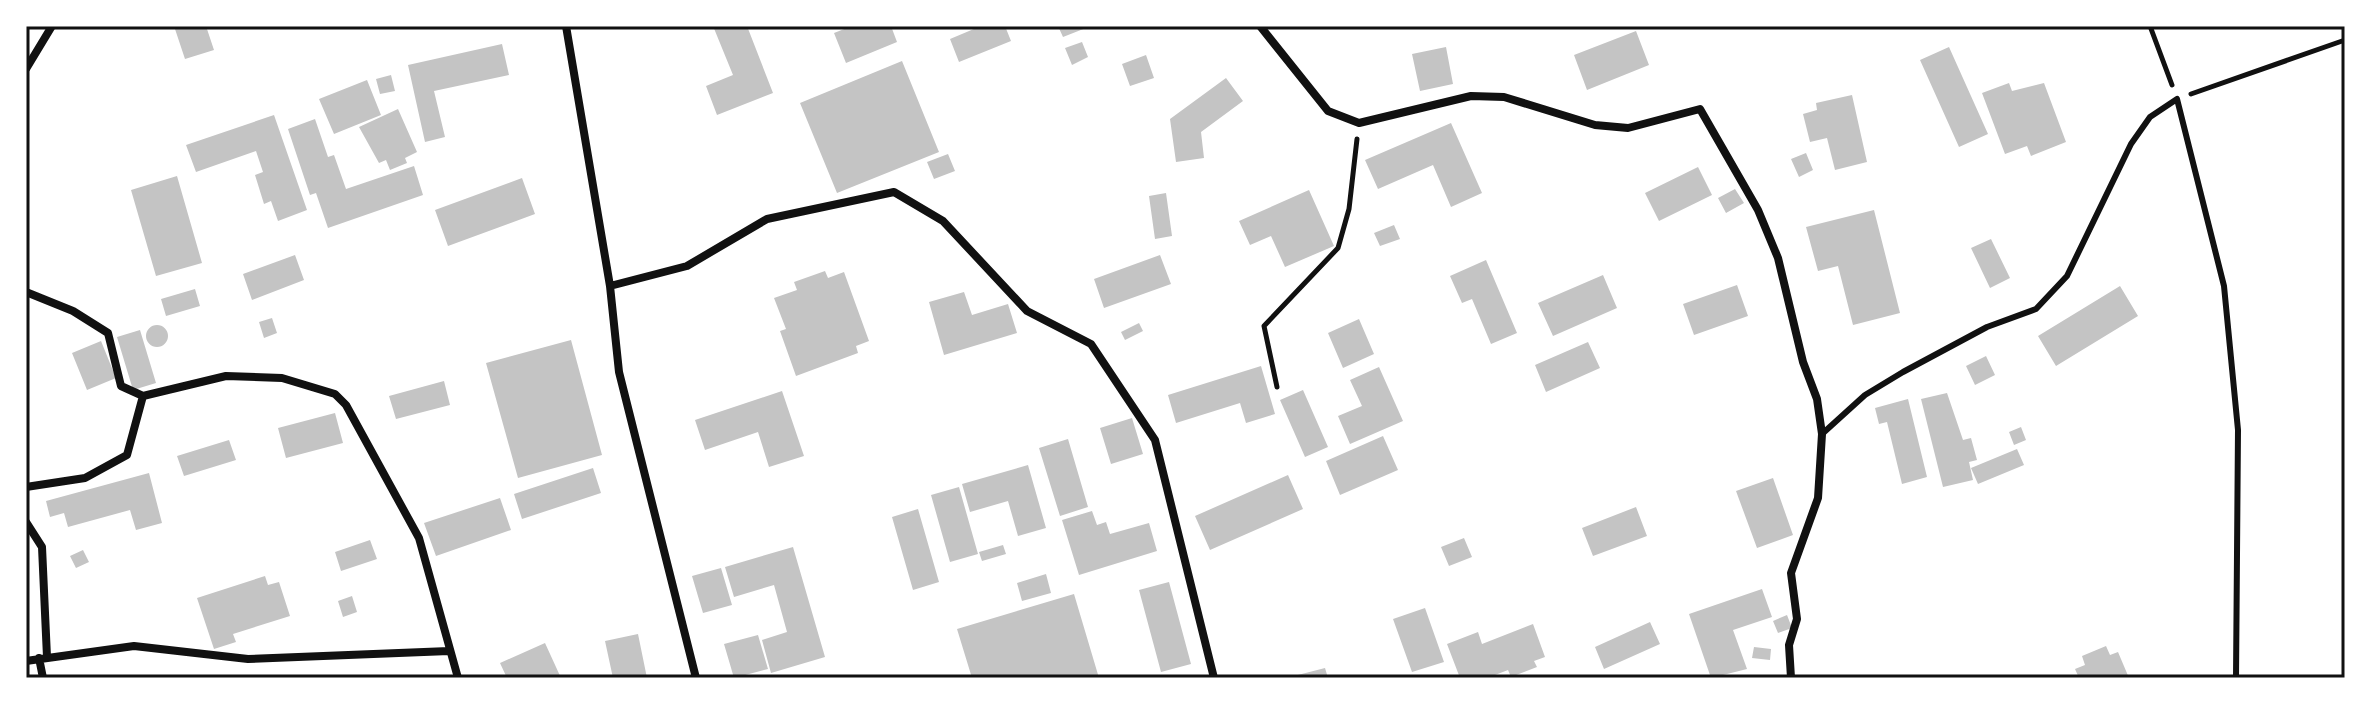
<svg xmlns="http://www.w3.org/2000/svg" width="2371" height="704" viewBox="0 0 2371 704" font-family="'Libre Baskerville',serif">
<rect width="100%" height="100%" fill="#fff"/>
<path fill="#c4c4c4" d="M174,26H206L214,50L185,59Z
M713,26H747L773,93L717,115L706,86L733,75Z
M852,26H891L897,42L846,63L834,33Z
M981,26H1005L1011,41L959,62L950,39Z
M1058,26H1091L1063,37Z
M1636,31L1649,65L1587,90L1574,55Z
M1082,42L1088,57L1072,65L1065,48Z
M502,44L509,75L434,91L445,137L425,142L408,65Z
M1446,47L1453,84L1420,91L1412,54Z
M1949,47L1988,134L1959,147L1920,60Z
M1146,55L1154,78L1130,86L1122,64Z
M902,61L939,152L837,193L800,103Z
M391,75L395,91L380,94L376,79Z
M1226,78L1243,101L1201,132L1204,158L1176,162L1170,119Z
M367,80L381,115L334,134L319,99Z
M2009,83L2012,91L2044,83L2066,142L2031,156L2027,146L2005,154L1982,93Z
M1852,95L1867,162L1835,170L1827,138L1810,142L1803,114L1817,110L1816,103Z
M398,109L417,152L405,158L407,163L390,170L386,160L379,163L359,127Z
M274,115L307,210L278,221L271,201L264,204L255,175L263,172L256,151L196,172L186,145Z
M315,119L328,157L334,155L346,189L414,166L423,195L328,228L316,193L310,195L288,129Z
M1451,123L1482,193L1451,207L1433,165L1378,189L1365,160Z
M1806,153L1813,170L1799,177L1791,159Z
M948,154L955,171L934,179L927,162Z
M1698,167L1712,195L1659,221L1645,193Z
M177,176L202,263L156,276L131,190Z
M522,178L535,214L448,246L435,210Z
M1735,189L1744,203L1726,213L1718,198Z
M1309,190L1334,246L1285,267L1271,236L1250,245L1239,221Z
M1166,193L1172,236L1155,239L1149,196Z
M1874,210L1900,313L1853,325L1838,266L1818,271L1806,227Z
M1394,225L1400,239L1380,246L1374,233Z
M1991,239L2010,278L1990,288L1971,248Z
M295,255L304,280L252,300L243,274Z
M1160,255L1171,284L1104,308L1094,279Z
M1486,260L1517,333L1491,344L1472,299L1462,303L1450,276Z
M825,271L828,278L844,272L869,341L856,346L858,353L796,376L780,331L786,329L774,298L797,290L794,282Z
M1603,275L1617,308L1553,336L1538,303Z
M1737,285L1748,316L1694,335L1683,304Z
M2120,286L2138,316L2056,366L2038,336Z
M195,289L200,306L166,316L161,299Z
M964,292L972,315L1008,304L1017,333L944,355L929,302Z
M272,318L277,333L264,338L259,322Z
M1359,319L1374,354L1343,368L1328,333Z
M1139,323L1143,331L1125,340L1121,332Z
M146 336a11 11 0 1 1 22 0a11 11 0 1 1-22 0Z
M140,330L156,383L133,390L117,337Z
M571,340L602,455L518,478L486,363Z
M101,341L116,378L87,390L72,353Z
M1588,342L1600,368L1546,392L1535,365Z
M1986,356L1995,375L1975,385L1966,366Z
M1261,366L1275,414L1246,423L1240,403L1176,423L1168,395Z
M1379,367L1403,421L1350,444L1338,416L1362,406L1350,380Z
M444,381L450,405L396,419L389,396Z
M1303,390L1328,447L1305,457L1280,400Z
M782,391L804,456L769,467L758,432L705,450L695,420Z
M1947,393L1963,440L1971,438L1977,460L1969,462L1973,480L1943,487L1921,399Z
M1908,399L1927,477L1902,484L1887,422L1879,424L1875,408Z
M335,413L343,443L286,458L278,428Z
M1132,418L1143,454L1111,464L1100,428Z
M2021,427L2026,440L2014,445L2009,432Z
M1383,436L1398,470L1340,495L1326,461Z
M1068,439L1088,507L1060,516L1039,448Z
M229,440L236,460L184,476L177,456Z
M2017,449L2024,465L1978,484L1971,468Z
M1028,465L1046,528L1018,536L1008,501L970,512L962,484Z
M593,468L601,493L522,519L514,494Z
M149,473L162,523L136,530L130,510L68,527L64,513L50,517L46,501Z
M1288,475L1303,509L1210,550L1195,516Z
M1773,478L1793,535L1757,548L1736,491Z
M959,487L978,554L950,562L931,495Z
M500,498L511,530L436,556L424,523Z
M1636,507L1647,536L1593,556L1582,528Z
M918,509L939,582L913,590L892,517Z
M1092,511L1097,525L1106,522L1110,534L1149,523L1157,551L1079,575L1062,520Z
M1464,538L1472,557L1449,566L1441,547Z
M370,540L377,559L341,571L335,552Z
M1003,545L1006,554L982,561L979,552Z
M793,547L825,657L771,673L762,640L787,632L774,585L734,597L725,567Z
M83,550L89,562L76,568L70,556Z
M721,568L732,605L703,613L692,576Z
M1046,574L1051,593L1022,601L1017,583Z
M265,576L268,585L279,582L290,616L233,634L236,642L214,649L197,598Z
M1169,582L1191,664L1161,672L1139,590Z
M1762,589L1772,617L1733,630L1747,669L1711,678L1689,614Z
M1074,594L1099,678H972L957,629Z
M352,596L357,612L343,617L338,601Z
M1425,608L1444,662L1412,672L1393,619Z
M1787,615L1792,628L1778,633L1773,621Z
M1650,622L1660,644L1604,669L1595,647Z
M1533,624L1545,657L1534,661L1537,667L1511,677L1508,670L1495,675L1497,678H1460L1447,644L1478,632L1482,644Z
M638,634L647,678H613L605,641Z
M758,635L768,669L734,678L724,644Z
M545,643L561,678H507L500,663Z
M2106,646L2110,655L2118,652L2129,678H2079L2075,669L2085,665L2082,656Z
M1754,647L1771,649L1770,660L1752,658Z
M1325,668L1328,678H1291L1290,677Z"/>
<g fill="none" stroke-linecap="round" stroke-linejoin="round">
<path stroke="#111" stroke-width="5" d="M2150,26L2172,85
M2191,94L2345,40
M1277,387L1264,326L1338,248L1349,209L1357,139"/>
<path stroke="#111" stroke-width="6" d="M1822,434L1865,395L1903,372L1987,327L2036,309L2067,276L2131,144L2150,117L2177,99L2224,286L2238,430L2236,678"/>
<path stroke="#111" stroke-width="8" d="M566,26L610,286L619,372L696,678
M1260,26L1328,111L1359,123L1471,96L1504,97L1595,125L1628,128L1700,109L1758,210L1778,258L1803,362L1817,399L1822,434L1818,498L1791,573L1797,619L1789,645L1791,678
M26,69L52,26
M610,286L687,266L767,219L894,192L943,221L1027,311L1091,344L1155,440L1214,678
M26,292L73,311L108,333L121,386L143,396L226,376L282,378L335,394L346,405L419,538L458,678
M26,487L85,478L127,455L143,396
M26,522L42,547L47,657
M39,658L43,678
M26,661L134,646L248,659L449,651"/>
</g>
<rect width="2371" height="704" fill="none" stroke="#ffffff" stroke-width="56"/>
<rect x="28" y="28" width="2315" height="648" fill="none" stroke="#111" stroke-width="3"/>
</svg>
